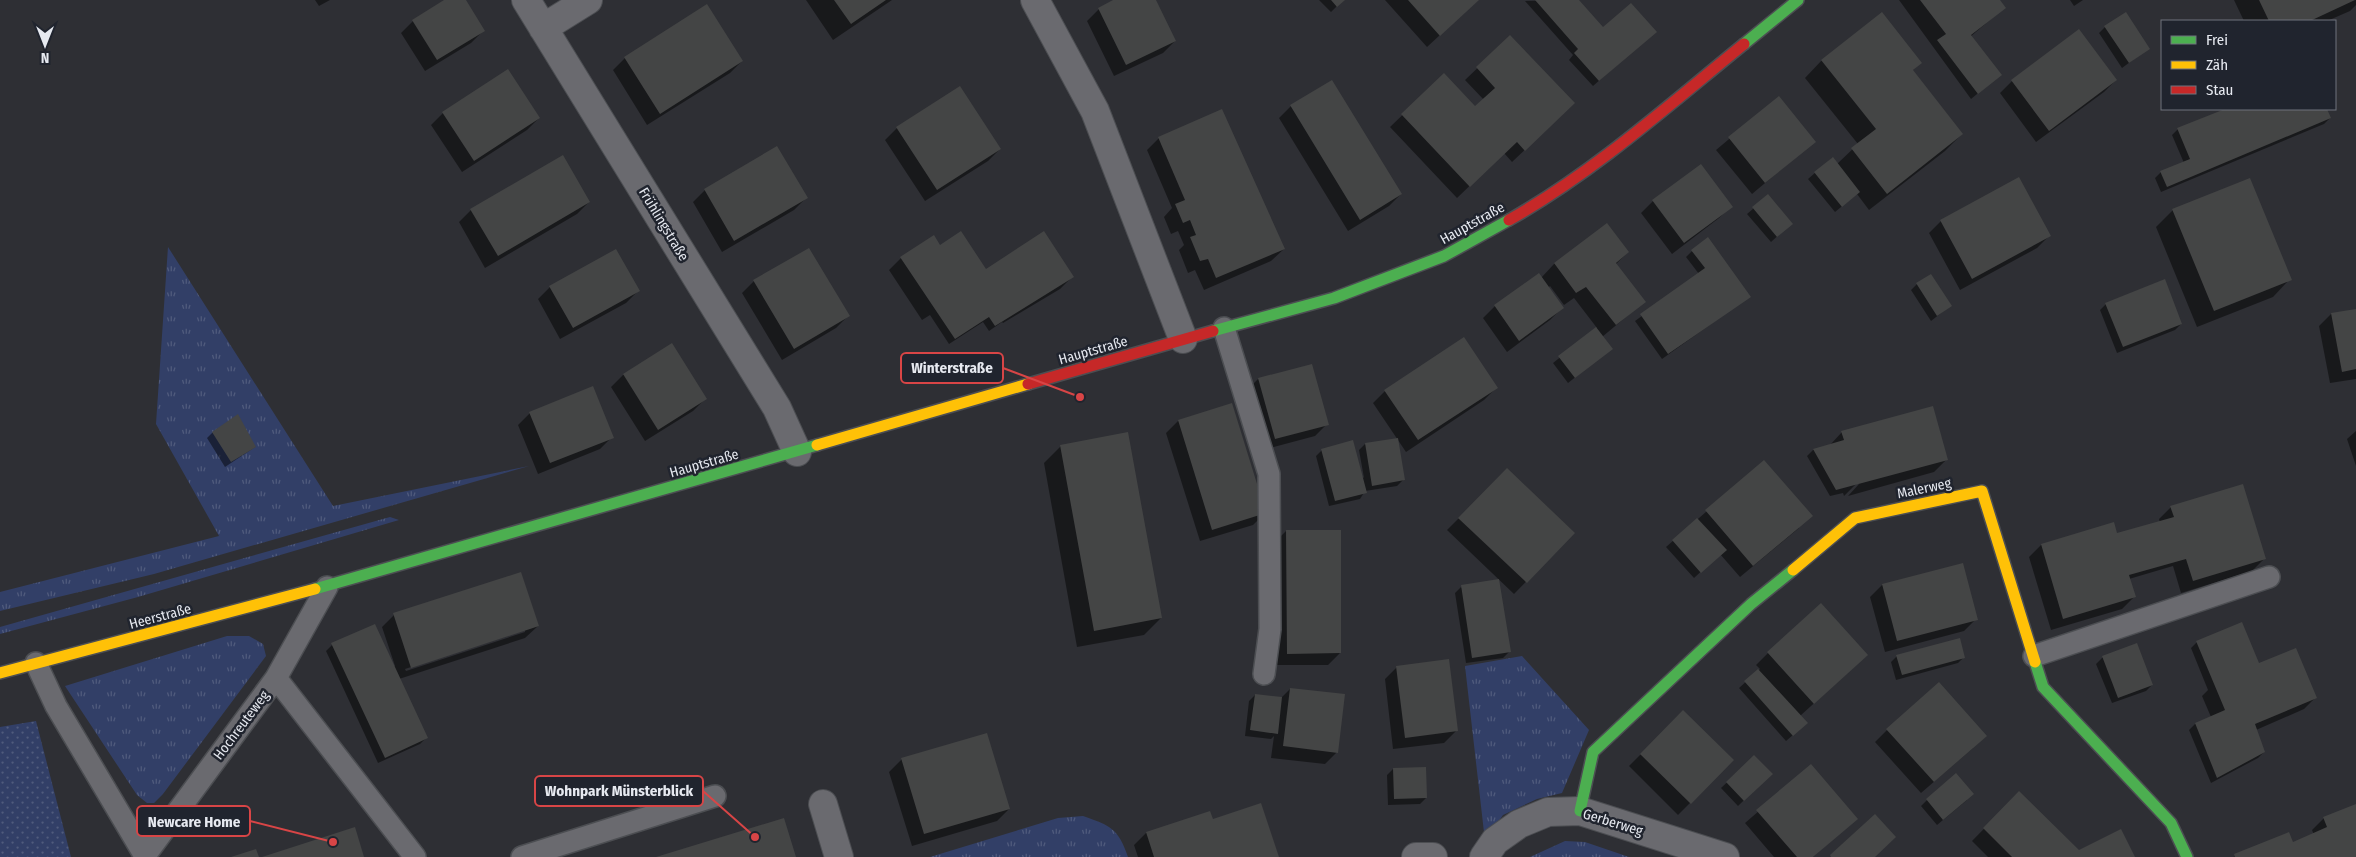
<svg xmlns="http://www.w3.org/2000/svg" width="2356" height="857" viewBox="0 0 2356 857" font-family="'Fira Sans Condensed',sans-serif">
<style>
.grass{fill:url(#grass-tufts)}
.garden{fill:url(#garden-dots)}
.shadow{fill:#0007;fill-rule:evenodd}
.building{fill:#444545}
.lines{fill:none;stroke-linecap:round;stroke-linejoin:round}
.lane-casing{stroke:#4c4e52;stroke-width:24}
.street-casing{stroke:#4c4e52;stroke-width:30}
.fast-casing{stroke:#4c4e52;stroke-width:14}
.slow-casing{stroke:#4c4e52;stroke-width:14}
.jam-casing{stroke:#4c4e52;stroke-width:14}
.lane{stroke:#6a6a6f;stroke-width:21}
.street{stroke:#6a6a6f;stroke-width:28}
.fast{stroke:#4caf50;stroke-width:11}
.slow{stroke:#ffc107;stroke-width:11}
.jam{stroke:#c62828;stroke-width:11}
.labels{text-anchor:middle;stroke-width:5;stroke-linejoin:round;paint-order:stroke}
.street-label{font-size:14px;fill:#e6e9f0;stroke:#20242e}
.leader{fill:none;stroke:#d84546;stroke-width:2}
.callout-dot{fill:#d84546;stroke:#20242e;stroke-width:2}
.callout{fill:#20242e;stroke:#d84546;stroke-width:2}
.callout-label{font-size:15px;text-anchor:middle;font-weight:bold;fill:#e6e9f0}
</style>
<defs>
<pattern id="grass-tufts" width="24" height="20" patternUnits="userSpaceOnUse" patternTransform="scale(1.25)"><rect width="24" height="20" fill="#323f67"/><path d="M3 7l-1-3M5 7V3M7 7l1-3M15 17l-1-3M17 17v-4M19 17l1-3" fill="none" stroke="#505b7d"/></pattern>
<pattern id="garden-dots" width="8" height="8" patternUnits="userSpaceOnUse" patternTransform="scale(1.25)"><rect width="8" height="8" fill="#323f67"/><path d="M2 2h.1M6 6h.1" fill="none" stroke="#505b7d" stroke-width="1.8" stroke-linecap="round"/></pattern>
</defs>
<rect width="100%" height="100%" fill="#2e2f34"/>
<path class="grass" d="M168,247L333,506L529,466L154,574L0,611V592L219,536L156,424Z
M390,517L399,520L138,597L0,634V627Z
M227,636H249L263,644L266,656L163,794L154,803H147L137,795L65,686Z
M1522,656L1589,730L1562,793L1537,799L1503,815L1485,841L1465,666Z
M1083,816C1111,826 1118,828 1128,857H930L1058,818Z
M1565,841L1585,842L1629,857H1530Z"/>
<path class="garden" d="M36,721L71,857H0V727Z"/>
<path class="shadow" d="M315,0H330L319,6Z
M447,0H464L483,31L471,43L425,71L401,33L413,21Z
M806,0H892L833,40Z
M1116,0H1155L1175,41L1163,53L1114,76L1087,21L1099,9Z
M1319,0H1343L1331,12Z
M1385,0H1478L1427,47Z
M1578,0L1603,29L1649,37L1593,86L1569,60L1573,55L1525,1Z
M1899,0H1998L2004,8L1970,37L2000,75L1971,99Z
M2070,0H2083L2074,6Z
M2234,0H2356V5L2350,11L2327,21H2244Z
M2105,27L2149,48L2122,68L2099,33Z
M1510,37L1562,115L1512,162L1504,153L1457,198L1390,127L1444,75L1475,108L1484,100L1465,80Z
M625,58L742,61L730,73L647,125L613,70Z
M1822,60L1920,63L1912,71L1962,134L1945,151L1869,210L1857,194L1835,212L1808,179L1832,158L1837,164L1858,144L1805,78Z
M2116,80L2104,92L2036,142L2000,93L2012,81Z
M1778,98L1814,142L1752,194L1716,150Z
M1291,106L1401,194L1389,206L1348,231L1279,118Z
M2228,109H2326L2330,118L2324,124L2161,192L2155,178L2161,172L2184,163L2172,135L2178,129Z
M443,113L539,118L527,130L462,172L431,125Z
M897,128L1000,149L988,161L925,201L885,140Z
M1159,138L1284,249L1271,261L1204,290L1195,270L1188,273L1179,250L1184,245L1178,231L1171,234L1164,217L1172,208L1147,150Z
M1701,166L1731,206L1719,218L1672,254L1641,213L1653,201Z
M705,190L806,198L794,210L722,252L693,202Z
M1768,196L1785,229L1771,242L1747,214Z
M589,202L577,214L485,268L459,222L471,210Z
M2173,210L2290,279L2273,297L2197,327L2156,227Z
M1941,221L2049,236L2037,248L1960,290L1929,233Z
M1607,225L1628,252L1616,264L1644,302L1602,337L1611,349L1568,383L1553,363L1597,328L1574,298L1564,305L1550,286L1548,288L1562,308L1550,320L1507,352L1483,318L1495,306L1541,278L1554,264Z
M940,246L986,270L1072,277L1060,289L1003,323L1002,322L989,331L983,322L949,344L930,315L922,320L889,270L901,258Z
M1692,251L1749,297L1662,359L1635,321L1699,274L1686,257Z
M754,281L848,316L836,328L782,360L742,293Z
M1917,284L1950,306L1931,321L1911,290Z
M550,287L638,291L626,303L560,339L538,299Z
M2106,304L2181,324L2175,330L2117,353L2100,310Z
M2356,310V379L2330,383L2319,326L2331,314Z
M671,345L705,399L693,411L645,441L611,387L623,375Z
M1258,379L1327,424L1315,436L1263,450L1246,391Z
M1496,388L1484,400L1406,452L1373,403L1385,391Z
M1231,405L1265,513L1253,525L1200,541L1166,433L1178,421Z
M530,413L612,437L600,449L538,474L518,425Z
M2356,431V466L2347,439Z
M213,432L255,447L225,467L207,438Z
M1842,432L1946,460L1934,472L1848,496L1859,484H1856L1844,496L1843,493L1830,496L1807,456L1813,450L1830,445Z
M1365,444L1403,480L1397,486L1365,491L1360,499L1329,506L1316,456L1322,450L1364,478L1359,450Z
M1061,446L1161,618L1144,635L1077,647L1044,463Z
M1764,461L1799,528L1740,577L1720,554L1694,578L1666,547Z
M1507,470L1574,533L1514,594L1447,530Z
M2171,507L2264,559L2252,571L2181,593L2173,566L2129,579L2134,597L2122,609L2051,630L2029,557L2041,545L2116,535L2160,522L2159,519Z
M1286,531L1340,653L1328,665H1275L1274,543Z
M1882,585L1976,619L1964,631L1885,652L1870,597Z
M1461,587L1509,652L1503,658L1466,663L1455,593Z
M394,615L538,626L525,638L399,679L426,738L420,744L378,763L326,651L332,645L374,625L393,667L395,666L382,627ZM525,630V632L406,671L405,669Z
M2197,642L2258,665L2316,697L2304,709L2256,730L2264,752L2258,758L2211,783L2189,730L2195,724L2211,717L2202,696L2208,690L2191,648Z
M2136,644L2152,685L2146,691L2112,703L2096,664L2102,658Z
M1768,653L1854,667L1800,716V729L1786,741L1739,688L1760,669L1756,665Z
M1897,656L1964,657L1958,663L1896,680L1891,662Z
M1397,667L1456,731L1444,743L1393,749L1385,679Z
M1290,689L1337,752L1325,764L1271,758L1274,736L1271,739L1245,736L1249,701L1255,695L1281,698Z
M1683,712L1733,760L1678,815L1629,766Z
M1887,730L1973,748L1921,793L1875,742Z
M1754,757L1771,774L1738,806L1721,788Z
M902,759L1009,809L997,821L912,846L889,772Z
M1811,766L1856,818L1813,857H1774L1745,823Z
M1393,769L1426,798L1420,804L1388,805L1387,775Z
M2019,793L2079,852L2133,857H1988L1972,841Z
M1927,800H1967L1937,825L1921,806Z
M2356,806V857H2233L2294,844L2314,835L2312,830L2324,818Z
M1212,820L1277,857H1138L1134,845L1146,833Z"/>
<path class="building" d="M444,0H466L485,31L437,60L412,20Z
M834,0H886L851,24Z
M1113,0H1156L1176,41L1126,65L1098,8Z
M1331,0H1345L1337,7Z
M1408,0H1479L1440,36Z
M1535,0H1579L1603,27L1631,3L1657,32L1599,81L1574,53L1578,49Z
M1920,0H2000L2006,8L1971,35L2002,75L1978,94L1937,40L1946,34Z
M2259,0H2355L2310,21H2269Z
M707,4L743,61L660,114L624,57Z
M1882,12L1922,63L1913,70L1963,134L1887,194L1851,148L1876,129L1821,60Z
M2126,12L2150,49L2129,63L2104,26Z
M2079,29L2117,80L2049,131L2011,80Z
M1510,35L1575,103L1525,151L1517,142L1470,187L1401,114L1444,73L1475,106L1495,88L1476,67Z
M508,69L540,118L474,161L442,112Z
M1332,80L1402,194L1360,220L1290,105Z
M960,86L1001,149L937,190L896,127Z
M1779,96L1816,142L1765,183L1728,137Z
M1222,109L1285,249L1216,278L1208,259L1200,261L1190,237L1196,235L1190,220L1183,223L1175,204L1185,200L1158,137Z
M2225,109H2327L2331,118L2167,187L2160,171L2190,159L2177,128Z
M777,146L808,198L734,241L704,189Z
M563,155L590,202L498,256L470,209Z
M1833,157L1860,192L1842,207L1814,172Z
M1701,164L1733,207L1684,243L1652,200Z
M2019,177L2051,236L1972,279L1940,220Z
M2250,178L2292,280L2214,311L2172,209Z
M1768,194L1793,224L1777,237L1752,207Z
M1607,223L1629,252L1616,263L1646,302L1616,325L1586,287L1576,293L1554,263Z
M961,231L986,269L1044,231L1074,277L995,326L989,317L955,339L900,257L934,235L940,245Z
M1708,237L1751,297L1668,354L1640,314L1705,268L1691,250Z
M809,248L850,316L794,349L753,280Z
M616,249L640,291L573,328L549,286Z
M1539,273L1564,308L1519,341L1494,305Z
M1931,274L1952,306L1937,316L1916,283Z
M2165,279L2182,324L2123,347L2105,303Z
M2356,309V369L2342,372L2331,313Z
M1596,327L1613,349L1575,378L1558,356Z
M1464,337L1498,388L1418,440L1384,390Z
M672,343L707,399L658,430L623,374Z
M1312,364L1329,425L1275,439L1258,378Z
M593,386L614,438L550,463L529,412Z
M1232,403L1266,513L1212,530L1178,420Z
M1933,406L1948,460L1836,490L1813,449L1844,440L1841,431Z
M238,414L256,447L231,462L212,432Z
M1128,432L1162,618L1094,631L1060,445Z
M1398,438L1405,480L1372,486L1365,443Z
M1353,440L1367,493L1335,501L1321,449Z
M1764,460L1813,516L1753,566L1705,510Z
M1507,468L1575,533L1527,583L1458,518Z
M2243,484L2266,559L2193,581L2186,559L2129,575L2136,597L2063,619L2041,544L2114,522L2117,533L2174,517L2170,506Z
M1697,518L1727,550L1701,573L1672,540Z
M1286,530H1341V653L1287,654Z
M1963,563L1978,620L1897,641L1882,584Z
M521,572L539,626L411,668L393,613Z
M1499,579L1511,652L1472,658L1461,585Z
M1821,603L1868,655L1814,704L1767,652Z
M2242,622L2259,663L2296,648L2317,698L2255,724L2265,752L2217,778L2195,723L2225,710L2196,641Z
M375,624L428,738L385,758L331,643Z
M1960,638L1965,658L1902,675L1896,655Z
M2137,643L2153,685L2118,698L2102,656Z
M1449,659L1458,731L1405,738L1396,666Z
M1758,669L1808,723L1793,736L1744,681Z
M1939,682L1987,736L1934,782L1886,729Z
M1290,688L1345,694L1338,753L1283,746Z
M1255,694L1282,697L1278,734L1250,730Z
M1683,710L1734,760L1691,804L1640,754Z
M987,733L1010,809L924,834L901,758Z
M1754,755L1773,774L1744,801L1726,782Z
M1811,764L1858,819L1813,857H1797L1756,810Z
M1426,767L1427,798L1394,799L1393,768Z
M1956,773L1974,794L1943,820L1926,799Z
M2019,791L2079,850L2121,829L2135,857H2012L1983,828Z
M1261,803L1279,857H1154L1146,832L1210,811L1213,819Z
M2356,804V857H2235L2234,854L2289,832L2293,842L2327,827L2323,817Z
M1875,814L1896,837L1875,857H1831L1830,855Z
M784,818L796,857H656Z
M355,827L364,857H262Z
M256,849L259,857H231Z"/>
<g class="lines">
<defs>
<path id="lane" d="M1224,328L1269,474L1270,629L1264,674
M2034,656L2269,577
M36,663L56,706L145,856
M276,678L415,857
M144,857L276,678L327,587
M522,857L715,796"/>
<path id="street" d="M526,0L777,408L797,452
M1035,0L1095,111L1183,339
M543,28L588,0
M823,804L839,857
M1416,857H1433
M1484,857L1495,841L1519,824L1548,812L1580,811L1725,857"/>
<path id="fast" d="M1744,44L1798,0
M1213,331L1334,298L1444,256L1509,220
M315,589L817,445
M2035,662L2043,687L2171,823L2187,857
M1580,811L1593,752L1751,604L1793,570"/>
<path id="slow" d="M817,445L1028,384
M1793,570L1855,518L1982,491L2035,662
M0,673L315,589"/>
<path id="jam" d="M1509,220C1594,172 1669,105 1744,44
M1028,384L1213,331"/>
</defs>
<use href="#lane" class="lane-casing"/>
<use href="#street" class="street-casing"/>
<use href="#fast" class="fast-casing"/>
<use href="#slow" class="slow-casing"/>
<use href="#jam" class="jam-casing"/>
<use href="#lane" class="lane"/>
<use href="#street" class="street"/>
<use href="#fast" class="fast"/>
<use href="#slow" class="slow"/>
<use href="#jam" class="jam"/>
</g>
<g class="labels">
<g class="street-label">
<text transform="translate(1472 223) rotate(-29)" y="5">Hauptstraße</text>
<text transform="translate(664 224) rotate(59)" y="5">Frühlingstraße</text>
<text transform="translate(1093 350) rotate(-16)" y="5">Hauptstraße</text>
<text transform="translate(704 463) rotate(-16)" y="5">Hauptstraße</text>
<text transform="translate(1924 488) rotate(-12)" y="5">Malerweg</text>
<text transform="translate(160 616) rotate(-15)" y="5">Heerstraße</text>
<text transform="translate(241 725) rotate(-53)" y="5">Hochreuteweg</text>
<text transform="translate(1613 822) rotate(17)" y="5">Gerberweg</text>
</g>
</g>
<path class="leader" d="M1080 397L1003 368M755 837L703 791M333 842L250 821"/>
<g class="callout-dot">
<circle cx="1080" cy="397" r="5"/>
<circle cx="755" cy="837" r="5"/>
<circle cx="333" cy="842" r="5"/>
</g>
<g class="callout">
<rect x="901" y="353" width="102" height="30" rx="5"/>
<rect x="535" y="776" width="168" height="30" rx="5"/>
<rect x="137" y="806" width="113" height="30" rx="5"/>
</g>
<g class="callout-label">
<text x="952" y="373">Winterstraße</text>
<text x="619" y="796">Wohnpark Münsterblick</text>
<text x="194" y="827">Newcare Home</text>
</g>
<rect x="2161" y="20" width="175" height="90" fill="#20242e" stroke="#6f737c"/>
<rect x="2171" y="36" width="25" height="8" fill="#4caf50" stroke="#6f737c"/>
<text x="2206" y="45" font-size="15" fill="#e6e9f0">Frei</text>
<rect x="2171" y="61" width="25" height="8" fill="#ffc107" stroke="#6f737c"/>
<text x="2206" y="70" font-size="15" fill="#e6e9f0">Zäh</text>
<rect x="2171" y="86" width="25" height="8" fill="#c62828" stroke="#6f737c"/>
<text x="2206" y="95" font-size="15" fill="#e6e9f0">Stau</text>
<g transform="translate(45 45) rotate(180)" stroke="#20242e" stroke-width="4" paint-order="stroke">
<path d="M0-4L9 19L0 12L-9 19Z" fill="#e6e9f0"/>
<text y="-8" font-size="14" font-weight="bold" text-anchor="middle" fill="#e6e9f0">N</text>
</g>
</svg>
